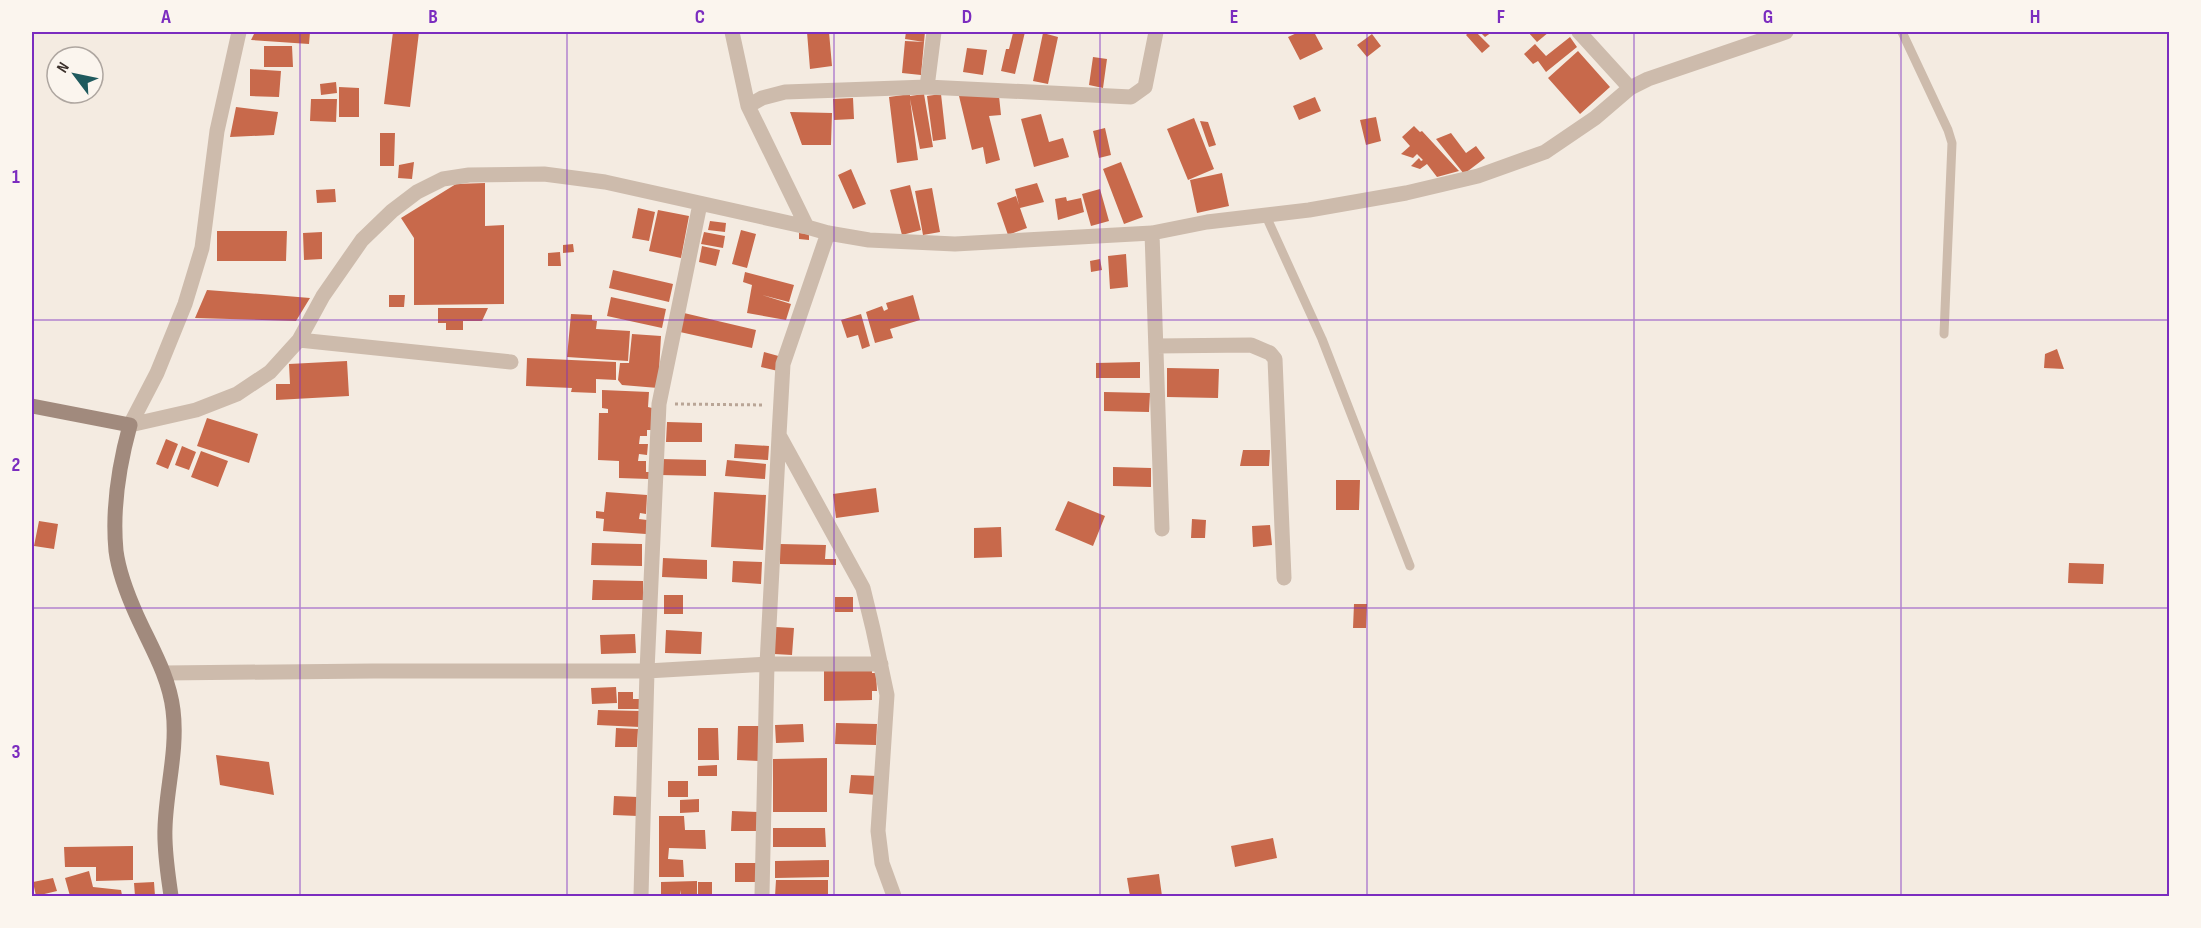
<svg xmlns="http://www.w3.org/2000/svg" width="2201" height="928" viewBox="0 0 2201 928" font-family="'Sofia Sans Condensed',sans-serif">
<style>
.building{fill:#c8694b}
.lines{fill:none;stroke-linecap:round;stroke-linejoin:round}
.path{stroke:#b9a596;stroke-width:3;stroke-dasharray:3 3;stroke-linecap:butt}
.lane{stroke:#cdbbac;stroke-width:9}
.street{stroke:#cdbbac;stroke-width:15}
.secondary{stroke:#a18a7d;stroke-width:15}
.grid{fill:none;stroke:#7b2cbf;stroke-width:1.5;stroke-opacity:0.55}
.neatline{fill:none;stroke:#7b2cbf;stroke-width:2}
.grid-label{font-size:20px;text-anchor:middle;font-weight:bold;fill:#7b2cbf}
</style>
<rect width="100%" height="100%" fill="#f4ebe1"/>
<path class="building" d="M255,32H310L309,44L251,40Z
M393,32H419L410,107L384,104Z
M807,32H829L832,66L810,69Z
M906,32H925L924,42L905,39Z
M1025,32L1015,74L1001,71L1006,49H1009L1013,33Z
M1299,32H1314L1323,49L1300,60L1288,37Z
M1469,32H1476L1490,46L1482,53L1466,35Z
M1480,32H1492L1485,37Z
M1528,32H1549L1537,42Z
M1043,33L1058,37L1048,84L1033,81Z
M1372,34L1381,46L1367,57L1357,45Z
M1570,37L1577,47L1546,72L1538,61L1533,64L1524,54L1535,44L1546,56Z
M905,41L924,42L921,75L902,73Z
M264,46H292L293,67H264Z
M967,48L987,50L983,75L963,72Z
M1578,51L1610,87L1580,114L1548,78Z
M1093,57L1107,59L1103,88L1089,85Z
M250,69L281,71L279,97L250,96Z
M336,82L337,93L321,95L320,84Z
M339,87L359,88V117H339Z
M910,94V96L924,94L933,147L920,149L910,99L918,160L897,163L889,97Z
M941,94L946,139L933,141L927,96Z
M959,96H999L1001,115L989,116L1000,160L986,164L983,147L972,150Z
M1315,97L1321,111L1299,120L1293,106Z
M853,98L854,119L834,120L833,99Z
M311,99H337L336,122L310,121Z
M236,107L278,112L274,135L230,137Z
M790,112L832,113L831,145H802Z
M1041,114L1049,142L1063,138L1069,157L1034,167L1021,119Z
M1376,117L1381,141L1366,145L1360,120Z
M1194,118L1214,169L1188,180L1167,129Z
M1200,121L1208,122L1216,145L1209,147Z
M1414,126L1420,132L1422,131L1459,171L1437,177L1427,164L1420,169L1411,166L1419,158L1421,161L1423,160L1417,154L1413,158L1401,154L1410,146L1402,137Z
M1105,128L1111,155L1099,158L1093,131Z
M380,133H395L394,166H380Z
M1451,133L1466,153L1476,146L1485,158L1464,174L1436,139Z
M414,162L412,179L398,178L399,165Z
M1121,162L1143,217L1124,224L1103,169Z
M851,169L866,204L853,209L838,175Z
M1222,173L1229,206L1197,213L1190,180Z
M485,183V226L504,225V304L414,305V238L401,218L456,184Z
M1037,183L1044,202L1020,208L1027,228L1008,235L997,203L1016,196L1019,205L1015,189Z
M910,185L921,230L902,235L890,190Z
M932,188L940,232L923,235L915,191Z
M335,189L336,202L317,203L316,190Z
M1100,189L1109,221L1091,226L1082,194Z
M1066,197L1067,201L1081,198L1084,212L1058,220L1055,199Z
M638,208L655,212L649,241L632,238Z
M658,210L689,216L681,258L649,251Z
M710,221L726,223L725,232L708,230Z
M741,230L756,234L747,268L732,264Z
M217,231H287L286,261H217Z
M322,232V259L304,260L303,233Z
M704,232L725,236L723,248L701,244Z
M799,233L809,234V240L799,239Z
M573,244L574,252L563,253V245Z
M702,246L720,250L716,266L699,262Z
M560,252L561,266H548V253Z
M1126,254L1128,287L1110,289L1108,256Z
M1100,259L1102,270L1091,272L1090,261Z
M613,270L673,284L669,302L609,288Z
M745,272L794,285L789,302L762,295L791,304L786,320L747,313L752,285L743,282Z
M207,290L274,295L310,298L296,321L195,318Z
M389,295H405L404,307H389Z
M913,295L920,320L890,329L893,338L875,343L866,312L882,306L884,311L888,309L886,303Z
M611,297L666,309L662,328L607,316Z
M438,308H488L482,321H463V330H446V323H438Z
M684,313L756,330L752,348L680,332Z
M571,314L592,315V320L597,321L596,329L630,331L628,361L567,357Z
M861,314L870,346L862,349L858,335L847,338L841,320Z
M632,334L661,336L658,388L622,385L618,380L620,363H629Z
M2057,349L2064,369L2044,368L2045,354Z
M764,352L782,357L778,371L761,367Z
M527,358L616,362V380L596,379V393L571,392L572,388L526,386Z
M347,361L349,396L276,400V384H290L289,364Z
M1140,362V378H1096V363Z
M1167,368L1219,369L1218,398L1167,397Z
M602,390L649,392L648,407L652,408L651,430H647V436H640L639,444H648L647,455L639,454L638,461H646V472H650L649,479L619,478V461L598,460L599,413H608V409L602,408Z
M1104,392L1150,393L1149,412L1104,411Z
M207,418L258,434L249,463L197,446Z
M667,422L702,423V442H666Z
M166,439L178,444L168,469L156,464Z
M735,444L769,446L768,460L734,458Z
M182,446L196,452L189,470L175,465Z
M1243,450H1270L1269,466H1240Z
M201,451L228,461L218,487L191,477Z
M660,459L706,460V476L660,475Z
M727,460L766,464L765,479L725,476Z
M1113,467L1151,468V487L1113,486Z
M1336,480H1360L1359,510H1336Z
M876,488L879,512L836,518L833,494Z
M606,492L647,495L646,514L640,513L639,519L647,520L646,534L603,531L604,519L596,518V511L604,512Z
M714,492L766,495L763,550L711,547Z
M1068,501L1105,516L1093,546L1055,530Z
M1192,519L1206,520L1205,538H1191Z
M39,521L58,524L54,549L34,546Z
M1270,525L1272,545L1253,547L1252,526Z
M1001,527L1002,557L974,558V528Z
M592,543L642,544V566L591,565Z
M780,544L826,545L825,559H836V565L780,564Z
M663,558L707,560V579L662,577Z
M733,561L762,562L761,584L732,582Z
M2069,563L2104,564L2103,584L2068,583Z
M593,580L643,581V600H592Z
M664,595H683V614H664Z
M835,597H853V612H835Z
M1354,604H1367L1366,628H1353Z
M776,627L794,628L792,655L774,654Z
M666,630L702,632L701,654L665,653Z
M635,634L636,653L601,654L600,635Z
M872,668V673H876L877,691H872V700L824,701V669Z
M616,687L617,703L592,704L591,688Z
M618,692H633V699H641L640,709H618Z
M598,710L640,711V727L597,725Z
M836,723L877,724L876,745L835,744Z
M803,724L804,742L776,743L775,725Z
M738,726H759V761L737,760Z
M616,728L638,729L637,747H615Z
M698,728H718L719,760H698Z
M216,755L269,762L274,795L220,785Z
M827,758V812H773V759Z
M717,765V776H698V766Z
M851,775L878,776L877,795L849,793Z
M668,781H688V797H668Z
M614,796L638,797V816L613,815Z
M699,799V812L680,813V800Z
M732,811L758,812V831H731Z
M659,816H684L685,830H705L706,849L669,848L668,859L683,860L684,877H659Z
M773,828H825L826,847H773Z
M1273,838L1277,858L1235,867L1231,846Z
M133,846V880L96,881V867H65L64,847Z
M829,860V877L775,878V861Z
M735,863H761L760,882H735Z
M89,871L93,887L121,890L122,895L116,896H70L65,878Z
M1159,874L1162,896H1130L1127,878Z
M53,878L57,891L36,896L33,882Z
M776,880H828V896H775Z
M697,881V896H681L680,890V896H661V882Z
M154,882L155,896H135L134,883Z
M698,882H712V896H698Z"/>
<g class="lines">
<path class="path" d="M675,404L765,405"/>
<path class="lane" d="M1902,32L1948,130L1952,143L1944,334
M1265,214L1322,339L1410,566"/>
<path class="street" d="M732,32L748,106L807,227
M1579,32L1630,88
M927,87L934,32
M748,106L762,98L785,92L927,87L1131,97L1145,87L1156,32
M828,233L783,364L779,435L863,588L873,629L887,695L878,831L882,863L894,896
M1152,233L1162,529
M299,340L511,362
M1156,346L1251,345L1270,353L1275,359L1284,578
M130,425L196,410L237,394L270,372L299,340L323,296L362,240L392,211L417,192L443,179L469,175L544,174L605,182L807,227L828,233L869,240L955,244L1152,233L1207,222L1309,210L1406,193L1478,176L1545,152L1595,118L1630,88L1648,79L1786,32
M130,425L157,373L185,304L202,248L217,131L239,32
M164,673L373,671H647L767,664H881
M762,895L767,664L779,436
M641,896L647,671L659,404L700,204"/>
<path class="secondary" d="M32,406L130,425C119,465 112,509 116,551C119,574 128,596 137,616C151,647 169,676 173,710C178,750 166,789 165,828C164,851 168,874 171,896"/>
</g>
<path class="grid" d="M300,32V896M567,32V896M834,32V896M1100,32V896M1367,32V896M1634,32V896M1901,32V896M32,320H2170M32,608H2170"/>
<rect width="2201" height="928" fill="none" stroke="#fbf5ee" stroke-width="66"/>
<g transform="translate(75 75) rotate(302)"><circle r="28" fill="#fbf5ee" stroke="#aea6a0" stroke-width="1.5"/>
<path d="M0-4.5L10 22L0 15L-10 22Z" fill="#1f5a5e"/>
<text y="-9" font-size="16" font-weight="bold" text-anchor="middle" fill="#3b302b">N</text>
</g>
<rect x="33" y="33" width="2135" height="862" class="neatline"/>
<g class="grid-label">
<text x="166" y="23">A</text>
<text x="433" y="23">B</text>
<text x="700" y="23">C</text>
<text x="967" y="23">D</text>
<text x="1234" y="23">E</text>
<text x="1501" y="23">F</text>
<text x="1768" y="23">G</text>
<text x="2035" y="23">H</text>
<text x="16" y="183">1</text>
<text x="16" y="471">2</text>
<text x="16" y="758">3</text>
</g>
</svg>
